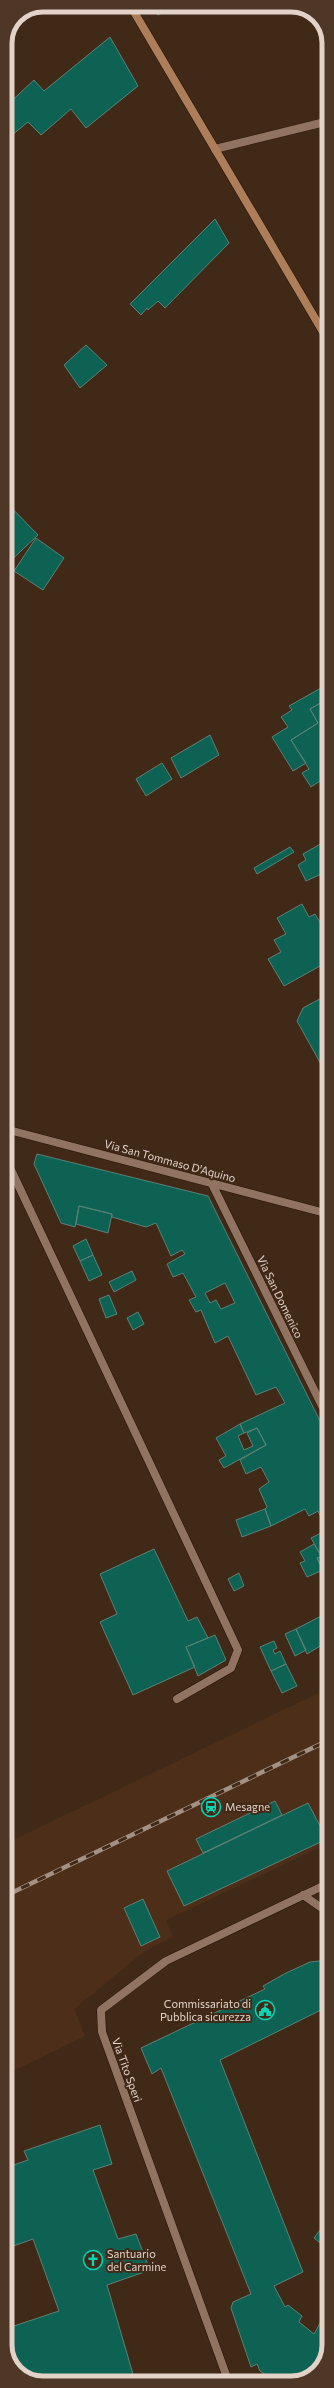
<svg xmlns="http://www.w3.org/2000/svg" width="334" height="2388" viewBox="0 0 334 2388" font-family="Commissioner,sans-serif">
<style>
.built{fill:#4d2f19}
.building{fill:#0d6253;stroke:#5b8177;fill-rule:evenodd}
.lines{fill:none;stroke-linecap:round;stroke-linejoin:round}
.service-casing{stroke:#271102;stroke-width:9}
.minor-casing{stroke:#271102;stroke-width:9}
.secondary-casing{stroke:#271102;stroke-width:9}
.service{stroke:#907461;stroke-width:8}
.minor{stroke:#907461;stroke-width:8}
.secondary{stroke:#ae7d5a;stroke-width:8}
.rail-casing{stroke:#a49185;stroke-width:4.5}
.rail{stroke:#412918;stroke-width:3;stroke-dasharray:9;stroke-linecap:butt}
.labels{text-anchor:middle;stroke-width:4;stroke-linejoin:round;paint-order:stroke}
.street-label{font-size:11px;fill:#e2d2c8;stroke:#412918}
.poi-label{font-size:11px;fill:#e2d2c8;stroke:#412918;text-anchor:start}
.rim{fill:none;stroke:#e2d2c8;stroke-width:5}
</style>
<rect width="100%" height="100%" fill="#412918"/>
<path class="built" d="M329,1688V1843L166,1920L173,1937L146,1950L74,2009L85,2036L5,2075V1844Z"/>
<path class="building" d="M152,5H178L158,15Z
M317,16H318L327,35L321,37Z
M110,37L138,86L86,128L71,109L41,135L28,122L12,135L5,127V107L34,80L44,91Z
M215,219L229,243L165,308L158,301L148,310L147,308L141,315L130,304Z
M86,345L107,365L80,388L64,365Z
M5,501L38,535L5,566Z
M36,538L64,558L43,590L14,571Z
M321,688L328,699L310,709L318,723L291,740L306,763L293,771L272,737L288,727L281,717L292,710L289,706Z
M329,698V775L311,787L302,773L309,769L291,740L318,723L310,709Z
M210,735L219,755L181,778L171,758Z
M162,763L172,779L146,796L136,779Z
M329,839V873L328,871L306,881L298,865L306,860L303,854Z
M290,847L294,852L257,874L254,868Z
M302,904L309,917L315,914L324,929L329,926V961L284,986L268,959L281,952L274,940L286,934L277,918Z
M329,994V1073L327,1075L297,1021L303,1008Z
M37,1154L208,1196L329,1439V1576L326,1577L317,1558L322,1557L311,1538L327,1530L318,1511L309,1516L305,1509L271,1526L265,1509L267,1507L259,1489L269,1482L261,1467L246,1474L240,1460L266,1445L257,1428L244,1433L240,1424L285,1403L276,1387L256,1395L228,1336L215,1343L201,1310L196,1312L189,1300L196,1297L183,1273L173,1277L167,1264L185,1254L182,1250L171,1256L156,1223L146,1227L112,1217V1214L79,1206L75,1227L61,1223L34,1164ZM225,1283L235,1303L221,1309L216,1300L210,1303L205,1293Z
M79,1206L112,1214L108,1233L76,1224Z
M86,1239L93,1255L80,1261L73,1246Z
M93,1255L102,1275L89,1281L80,1261Z
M132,1271L136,1280L114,1292L109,1282Z
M109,1295L117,1314L106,1318L99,1299Z
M138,1312L144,1324L133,1330L127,1318Z
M240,1424L244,1433L238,1436L244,1450L253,1446L247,1433L257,1428L266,1445L224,1468L219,1460L226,1456L216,1438Z
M265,1509L271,1526L242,1537L236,1520Z
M314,1544L322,1557L317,1558L323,1570L307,1577L300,1563L305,1561L300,1552Z
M154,1549L188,1621L197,1617L208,1638L186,1647L195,1667L133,1695L100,1622L117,1614L100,1574Z
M239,1573L244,1586L234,1591L228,1579Z
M329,1612V1661L322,1645L307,1654L296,1629Z
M296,1629L306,1650L295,1656L285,1634Z
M215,1635L226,1660L198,1676L186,1647Z
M274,1641L277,1648L273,1650L275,1654L280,1651L286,1664L271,1671L260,1647Z
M286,1664L297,1686L282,1693L271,1671Z
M275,1801L282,1815L203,1853L196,1839Z
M308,1803L327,1839L184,1906L167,1871Z
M143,1899L160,1937L141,1946L124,1908Z
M319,1961L329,1962V2013L323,2009L220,2060L303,2272L274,2286L285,2307L288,2305L302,2316L299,2322L314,2334L329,2307V2345L319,2370L296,2383H279L260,2371L257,2364L251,2367L231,2308L233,2302L251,2294L161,2068L152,2074L141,2048L265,1989L263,1986L286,1973L310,1962Z
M100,2125L112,2164L93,2170L118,2239L136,2234L150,2270L107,2285L135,2381L130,2383H38L16,2372L5,2350V2329L59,2311L33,2239L5,2249V2168L28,2160L24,2151Z
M329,2218V2250L314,2238Z
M329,2269V2283L323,2279Z"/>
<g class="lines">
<defs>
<path id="service" d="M5,1157L238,1650L231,1668L177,1699"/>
<path id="minor" d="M215,149L329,121
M5,1129L329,1214
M212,1184L329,1420
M303,1895L329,1913
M229,2383L102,2032L101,2010L166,1961L329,1883"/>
<path id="secondary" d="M130,5L329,342"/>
</defs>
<use href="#service" class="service-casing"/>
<use href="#minor" class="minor-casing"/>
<use href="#secondary" class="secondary-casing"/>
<use href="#service" class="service"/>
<use href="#minor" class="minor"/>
<use href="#secondary" class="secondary"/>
<defs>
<path id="rail" d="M5,1896L329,1740"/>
</defs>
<use href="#rail" class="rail-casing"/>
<use href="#rail" class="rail"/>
</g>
<defs>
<symbol id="station-ring" viewBox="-11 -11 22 22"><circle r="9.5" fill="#412918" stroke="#06d5b6" stroke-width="1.5"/><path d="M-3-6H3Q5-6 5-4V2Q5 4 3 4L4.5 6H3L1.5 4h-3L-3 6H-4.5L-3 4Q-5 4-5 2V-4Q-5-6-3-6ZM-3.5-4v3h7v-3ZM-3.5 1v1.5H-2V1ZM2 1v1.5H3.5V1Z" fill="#06d5b6"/></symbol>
<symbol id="civic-ring" viewBox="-11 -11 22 22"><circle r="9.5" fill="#412918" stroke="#06d5b6" stroke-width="1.5"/><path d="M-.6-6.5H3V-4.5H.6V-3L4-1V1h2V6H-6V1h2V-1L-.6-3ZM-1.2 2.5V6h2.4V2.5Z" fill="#06d5b6"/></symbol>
<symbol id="church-ring" viewBox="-11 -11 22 22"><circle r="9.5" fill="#412918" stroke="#06d5b6" stroke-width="1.5"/><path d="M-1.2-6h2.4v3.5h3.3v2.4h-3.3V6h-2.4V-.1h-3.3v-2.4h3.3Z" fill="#06d5b6"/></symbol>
</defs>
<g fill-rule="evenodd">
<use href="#station-ring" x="200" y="1796" width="22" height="22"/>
<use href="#civic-ring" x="254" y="1999" width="22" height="22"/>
<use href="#church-ring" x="82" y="2249" width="22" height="22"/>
</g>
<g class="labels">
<g class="street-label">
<text transform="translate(170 1161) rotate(15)" y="4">Via San Tommaso D'Aquino</text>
<text transform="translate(280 1297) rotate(64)" y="4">Via San Domenico</text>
<text transform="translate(127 2070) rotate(70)" y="4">Via Tito Speri</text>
</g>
<g class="poi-label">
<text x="225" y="1811">Mesagne</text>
<text x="251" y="2008" text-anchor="end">Commissariato di<tspan x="251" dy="13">Pubblica sicurezza</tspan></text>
<text x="107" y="2258">Santuario<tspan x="107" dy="13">del Carmine</tspan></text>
</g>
</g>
<path d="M0 0H334V2388H0ZM43 12H291A31 31 0 0 1 322 43V2345A31 31 0 0 1 291 2376H43A31 31 0 0 1 12 2345V43A31 31 0 0 1 43 12Z" fill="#4e3726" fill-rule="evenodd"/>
<path class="rim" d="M43 12H291A31 31 0 0 1 322 43V2345A31 31 0 0 1 291 2376H43A31 31 0 0 1 12 2345V43A31 31 0 0 1 43 12Z"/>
</svg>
